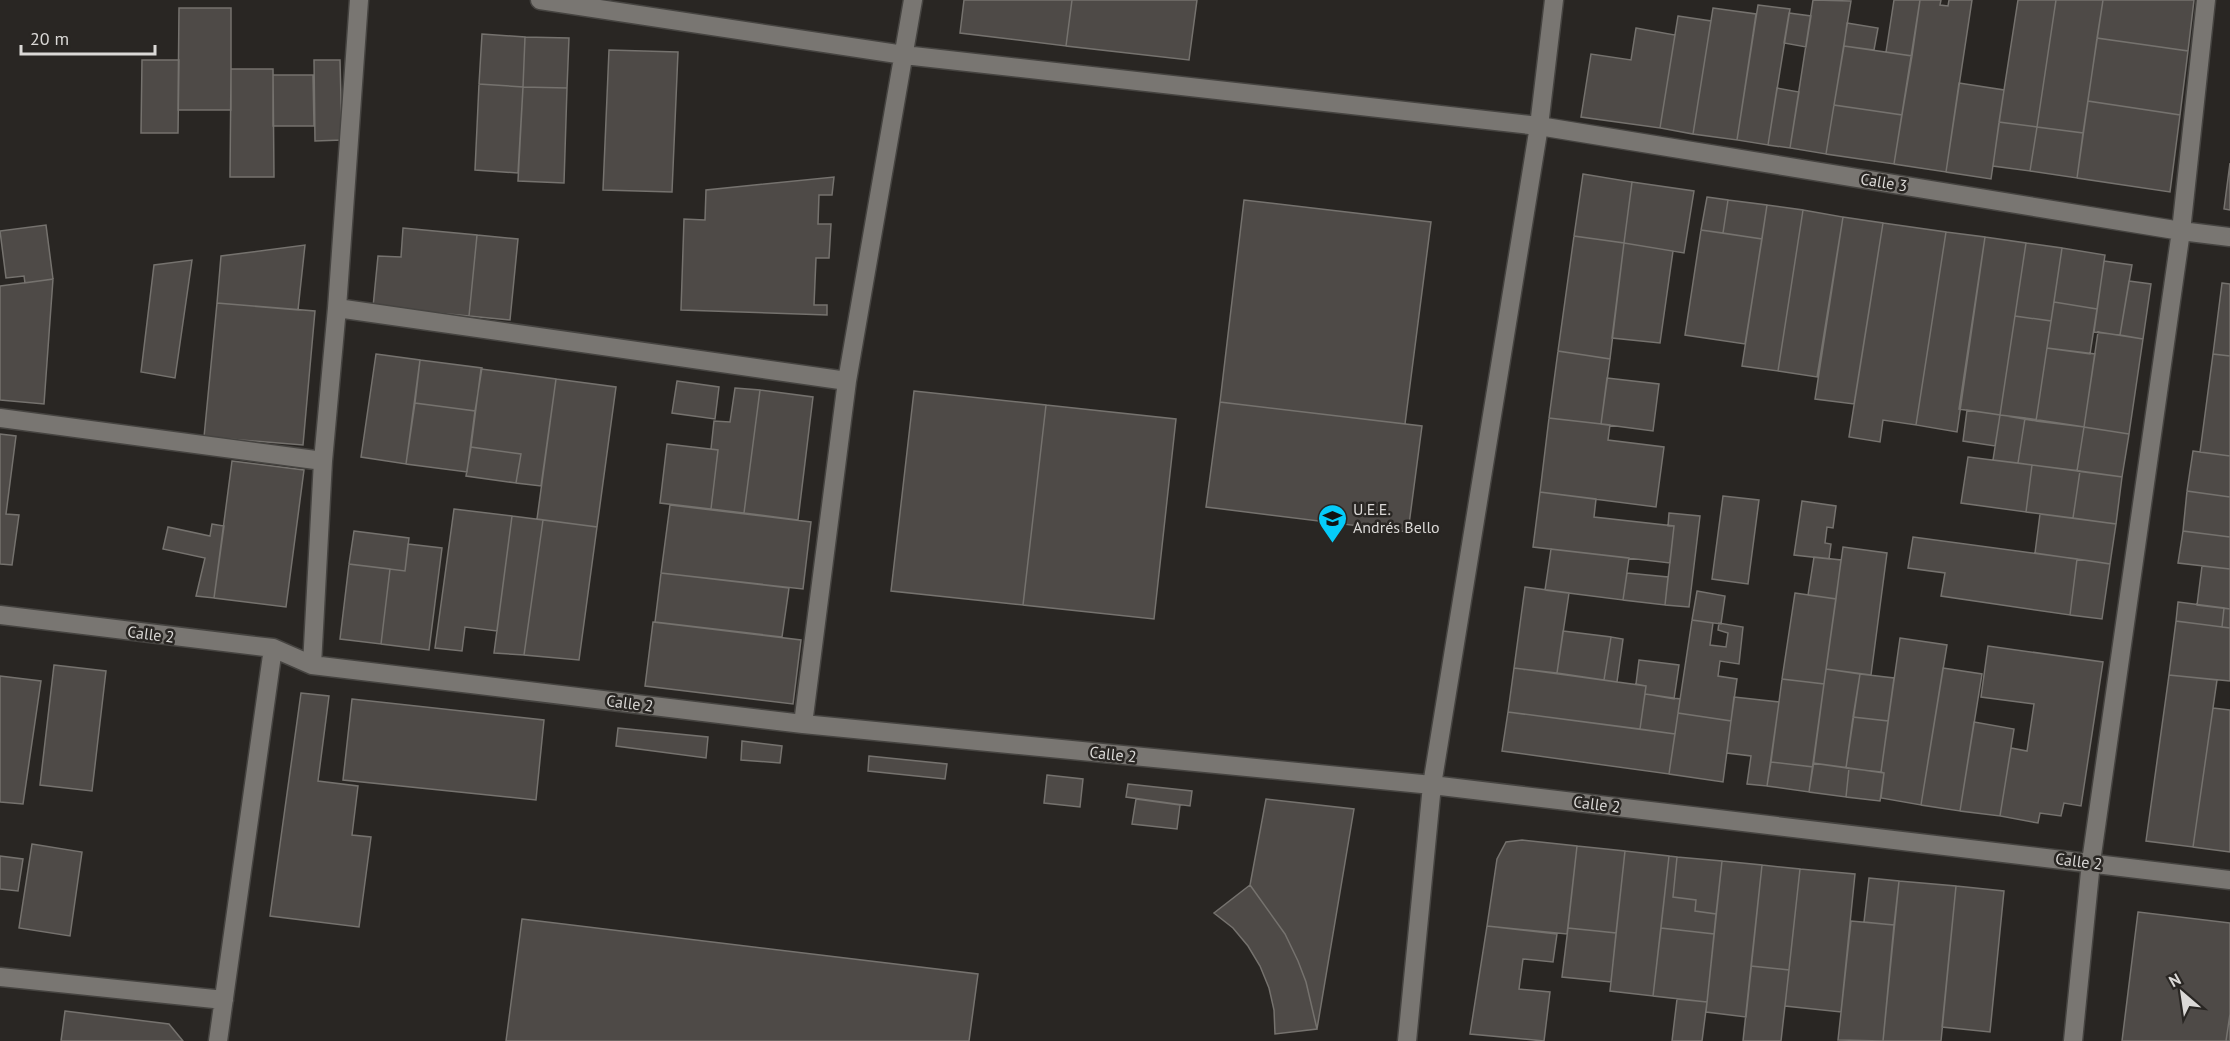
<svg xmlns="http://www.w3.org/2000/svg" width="2230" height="1041" viewBox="0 0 2230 1041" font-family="'PT Sans',sans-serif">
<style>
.building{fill:#4e4a47;stroke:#75726e;stroke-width:1.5}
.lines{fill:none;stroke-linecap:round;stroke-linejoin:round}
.street-casing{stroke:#464441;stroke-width:21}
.street{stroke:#797672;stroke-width:18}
.labels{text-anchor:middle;stroke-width:5;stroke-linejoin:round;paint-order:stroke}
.street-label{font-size:16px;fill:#dbd9d7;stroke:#292623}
.poi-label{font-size:16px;fill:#dbd9d7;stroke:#292623;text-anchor:start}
</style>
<rect width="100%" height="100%" fill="#292623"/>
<path class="building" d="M964,0H1072L1066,46L960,33Z
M1072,0H1197L1189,60L1066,46Z
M1813,0L1851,1L1826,154L1790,148Z
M1894,0H1920L1912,56L1886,52Z
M1920,0H1941L1940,5L1948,6L1949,0H1972L1946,172L1894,164Z
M2018,0H2056L2037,127L1999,122Z
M2056,0H2103L2083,133L2037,127Z
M2103,0H2194L2188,51L2097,38Z
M1758,5L1790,9L1768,145L1737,140Z
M179,8H231V110H178Z
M1713,8L1756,14L1737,140L1693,134Z
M1789,13L1811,16L1806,47L1784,43Z
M1678,16L1711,21L1693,134L1660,128Z
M1847,23L1878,28L1874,50L1844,46Z
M1636,28L1675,35L1660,128L1581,117L1591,54L1631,60Z
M482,34L525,37L523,87L479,84Z
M525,37L569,38L567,88L523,87Z
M2097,38L2188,51L2180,115L2088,101Z
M1844,46L1912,56L1902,115L1834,105Z
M609,50L678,52L672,192L603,190Z
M142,60H179L178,133H141Z
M314,60H340L342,140L315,141Z
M231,69H273L274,177H230Z
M273,75H313L314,126H273Z
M1959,83L2004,90L1991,179L1946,172Z
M479,84L523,87L518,173L475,170Z
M523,87L567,88L564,183L518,181Z
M1777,88L1799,92L1790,148L1768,145Z
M2088,101L2180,115L2170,192L2077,178Z
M1834,105L1902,115L1894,164L1826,154Z
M1999,122L2037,127L2030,171L1993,166Z
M2037,127L2083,133L2077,178L2030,171Z
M2230,163V210L2224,209Z
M1583,174L1632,182L1624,243L1574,236Z
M834,177L832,195H819L818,224H831L829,258H816L814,305H827V315L681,310L684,219L705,220L706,190Z
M1632,182L1694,191L1684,253L1624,243Z
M1707,197L1728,200L1723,233L1701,230Z
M1244,200L1431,222L1405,424L1220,402Z
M1728,200L1767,205L1762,239L1723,233Z
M1767,205L1803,210L1778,371L1742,366Z
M1803,210L1843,217L1817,377L1778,371Z
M1843,217L1883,223L1854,404L1815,399Z
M1883,223L1946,232L1916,425L1883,420L1880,442L1849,437Z
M46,225L53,279L25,283L24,276L6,278L0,231Z
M403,228L477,235L469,316L373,307L378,256L401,257Z
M1701,230L1762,239L1745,344L1685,335Z
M1946,232L1985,237L1957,432L1916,425Z
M477,235L518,239L510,320L469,316Z
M1574,236L1624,243L1610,359L1558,351Z
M1985,237L2026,243L2000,415L1959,409Z
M1624,243L1673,251L1660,343L1612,338Z
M2026,243L2062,248L2051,321L2015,316Z
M305,245L298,310L217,303L221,256Z
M2062,248L2105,255L2097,309L2054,302Z
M192,260L175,378L141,372L154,265Z
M2104,261L2132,265L2120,335L2094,332Z
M53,279L44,404L0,400V286Z
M2129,281L2151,284L2143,339L2120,335Z
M2222,283L2230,284V356L2213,354Z
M2054,302L2097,309L2090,354L2047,348Z
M217,303L315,311L303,445L204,437Z
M2015,316L2051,321L2036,421L2000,415Z
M2098,332L2143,339L2129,434L2084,427Z
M2047,348L2095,354L2084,427L2036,421Z
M1558,351L1610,359L1601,424L1549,418Z
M376,354L420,360L406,464L361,457Z
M2213,354L2230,356V456L2200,452Z
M420,360L482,368L475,411L415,403Z
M481,369L556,379L541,486L516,483L521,454L471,447Z
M1607,378L1659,384L1653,431L1601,424Z
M556,379L616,387L597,527L537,519Z
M677,381L719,387L715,419L672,413Z
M735,388L760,390L744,513L711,509L718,450L711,449L714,421L730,422Z
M760,390L813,397L798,520L744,513Z
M914,391L1046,405L1023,605L891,591Z
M1220,402L1422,426L1408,532L1206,507Z
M415,403L475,411L467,472L406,464Z
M1046,405L1176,419L1154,619L1023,605Z
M1967,410L2000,415L1995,446L1963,441Z
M2000,415L2025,418L2018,463L1993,460Z
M1549,418L1610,425L1608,440L1664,447L1656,507L1540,492Z
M2025,418L2084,427L2077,471L2018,463Z
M2084,427L2129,434L2122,477L2077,471Z
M0,434L16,436L6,514L19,515L12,565L0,564Z
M667,444L718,450L711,509L660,503Z
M471,447L521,454L516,483L466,476Z
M2193,451L2230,456V497L2187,491Z
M1968,457L2032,465L2026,512L1961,503Z
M232,461L304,470L286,607L214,598Z
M2032,465L2080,471L2073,518L2026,512Z
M2080,471L2122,477L2116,524L2073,518Z
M2187,491L2230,497V537L2183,531Z
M1540,492L1596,499L1594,517L1674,526L1670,563L1533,547Z
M1723,496L1759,500L1748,584L1712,579Z
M1802,501L1836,506L1833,528L1827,527L1825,543L1831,544L1829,559L1794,555Z
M670,505L811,522L803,589L661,573Z
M454,509L512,516L497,631L465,627L462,651L435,648Z
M1669,513L1700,516L1689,607L1665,605L1674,526H1668Z
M2040,514L2116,524L2110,564L2035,553Z
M512,516L543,520L524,655L494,653Z
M543,520L597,527L579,660L524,655Z
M212,524L224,526L214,598L196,596L205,558L163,549L168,527L210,536Z
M354,531L409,538L405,571L349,564Z
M2183,531L2230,537V569L2178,563Z
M1913,537L2077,559L2070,615L1941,596L1945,573L1908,568Z
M408,544L442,548L429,650L381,644L390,569L405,571Z
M1843,547L1887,553L1871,675L1826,669Z
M1551,549L1629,558L1623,600L1545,590Z
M1814,557L1841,560L1836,599L1808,595Z
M2077,559L2110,564L2102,619L2070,615Z
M349,564L390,569L381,644L340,639Z
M2202,566L2230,569V609L2197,605Z
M661,573L789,588L782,637L655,622Z
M1627,573L1668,577L1665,605L1623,600Z
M1525,587L1569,593L1557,673L1514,668Z
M1697,591L1725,596L1721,624L1692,620Z
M1795,593L1836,599L1824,684L1782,679Z
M2178,602L2224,608L2222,627L2176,621Z
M2224,608L2230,609V628L2222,627Z
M1692,620L1713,623L1710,645L1726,647L1728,633L1718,630L1719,623L1743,627L1739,664L1720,661L1718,676L1737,679L1731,721L1678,713Z
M2176,621L2230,628V681L2169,675Z
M653,622L801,640L793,704L645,686Z
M1563,631L1611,637L1604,680L1557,673Z
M1611,637L1623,639L1617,682L1604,680Z
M1900,638L1947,645L1921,805L1881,798L1884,773L1881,772Z
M1988,646L2103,662L2081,806L2064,803L2061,816L2040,813L2038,823L2000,816L2011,748L2027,751L2034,704L1981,697Z
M1639,660L1679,665L1674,699L1645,694L1646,686L1636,684Z
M54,665L106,671L92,791L40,785Z
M1514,668L1646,686L1640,729L1508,712Z
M1943,668L1982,674L1960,811L1921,805Z
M1826,669L1860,674L1846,768L1813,763Z
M1860,674L1894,678L1888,721L1853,717Z
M2169,675L2217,680L2193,847L2146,841Z
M0,676L41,681L23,804L0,802Z
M1782,679L1824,684L1813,767L1771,762Z
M301,693L329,696L318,781L358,786L352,835L371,837L359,927L270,916Z
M1645,694L1680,699L1675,734L1640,729Z
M1734,697L1779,702L1767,786L1747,784L1751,756L1727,753Z
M352,699L544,720L536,800L343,780Z
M2213,708L2230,710V852L2193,847Z
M1508,712L1675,734L1669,774L1502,751Z
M1678,713L1731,721L1723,782L1669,774Z
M1853,717L1888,721L1881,772L1846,768Z
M1974,722L2014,729L2000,816L1960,811Z
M618,728L708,737L706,758L616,746Z
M742,741L782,746L780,763L741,760Z
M869,756L947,764L945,779L868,771Z
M1771,762L1813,767L1809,792L1767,786Z
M1813,763L1849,768L1846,797L1809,792Z
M1849,768L1884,773L1880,801L1846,797Z
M1047,775L1083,779L1080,807L1044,803Z
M1128,784L1192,791L1190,806L1126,797Z
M1136,799L1180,805L1177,829L1132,824Z
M1266,799L1354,809L1317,1029L1306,982L1298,961L1285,934L1250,885Z
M1522,840L1577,846L1567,934L1487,926L1497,859L1506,842Z
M32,844L82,852L70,936L19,928Z
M1577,846L1625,851L1616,933L1568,928Z
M1625,851L1669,856L1653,996L1610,991Z
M0,856L23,859L18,891L0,889Z
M1669,856L1677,857L1673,897L1696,900L1695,911L1716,914L1714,934L1661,928Z
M1677,857L1722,861L1716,914L1695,911L1696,900L1673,897Z
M1722,861L1762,865L1746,1017L1706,1012Z
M1762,865L1800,869L1789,970L1751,966Z
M1800,869L1855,874L1841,1012L1785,1006Z
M1869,878L1899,881L1894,925L1864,922Z
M1899,881L1956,886L1941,1041H1883Z
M1250,885L1285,934L1298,961L1306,982L1317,1029L1275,1034L1274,1010L1269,988L1260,966L1248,946L1233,928L1214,913Z
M1956,886L2004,891L1990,1032L1942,1027Z
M2138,912L2230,923V1014L2226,1041H2122Z
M522,919L978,974L969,1041H506Z
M1851,921L1894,925L1883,1041L1838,1040Z
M1487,926L1557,934L1553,962L1523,959L1519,989L1550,992L1544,1041L1470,1034Z
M1568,928L1616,933L1611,982L1562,977Z
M1661,928L1714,934L1707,1002L1653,996Z
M1751,966L1789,970L1781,1041H1743Z
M1677,999L1707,1002L1702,1041H1672Z
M65,1011L169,1024L183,1041H61Z
M2230,1014V1041H2226Z"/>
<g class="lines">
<defs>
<path id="street" d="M540,0L904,55L1539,126L2181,231L2230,237
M337,308L847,381
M0,418L323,461
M0,615L273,648L312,665L803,724L1432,785L2230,880
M312,665L323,461L337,308L359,0
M803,724L847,381L913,0
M0,977L224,1000
M218,1041L273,648
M1407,1041L1432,785L1539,126L1554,0
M2073,1041L2091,862L2181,231L2206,0"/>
</defs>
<use href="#street" class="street-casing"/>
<use href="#street" class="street"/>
</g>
<defs>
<symbol id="school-pin" viewBox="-11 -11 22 30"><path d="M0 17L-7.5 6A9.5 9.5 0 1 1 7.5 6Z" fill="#05cbf9" stroke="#292623"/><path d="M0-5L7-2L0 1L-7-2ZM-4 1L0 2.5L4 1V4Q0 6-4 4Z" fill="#111"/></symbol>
</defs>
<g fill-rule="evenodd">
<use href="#school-pin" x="1316" y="502" width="33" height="45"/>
</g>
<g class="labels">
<g class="street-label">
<text transform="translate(1884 182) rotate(9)" y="6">Calle 3</text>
<text transform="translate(151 634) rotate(7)" y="6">Calle 2</text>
<text transform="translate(630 703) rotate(7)" y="6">Calle 2</text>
<text transform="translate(1113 754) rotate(6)" y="6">Calle 2</text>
<text transform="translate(1597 804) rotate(7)" y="6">Calle 2</text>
<text transform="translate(2079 861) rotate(7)" y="6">Calle 2</text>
</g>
<g class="poi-label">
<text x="1353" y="515">U.E.E.<tspan x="1353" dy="18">Andrés Bello</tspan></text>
</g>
</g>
<g transform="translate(2182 993) rotate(331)" stroke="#292623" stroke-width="4.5" paint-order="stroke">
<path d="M0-4.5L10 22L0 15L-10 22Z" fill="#dbd9d7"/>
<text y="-9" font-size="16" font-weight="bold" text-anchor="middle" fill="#dbd9d7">N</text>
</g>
<path d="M21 45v9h134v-9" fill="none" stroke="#dbd9d7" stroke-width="3"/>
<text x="30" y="45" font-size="18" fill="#dbd9d7" stroke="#292623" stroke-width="4.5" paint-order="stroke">20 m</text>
</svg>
